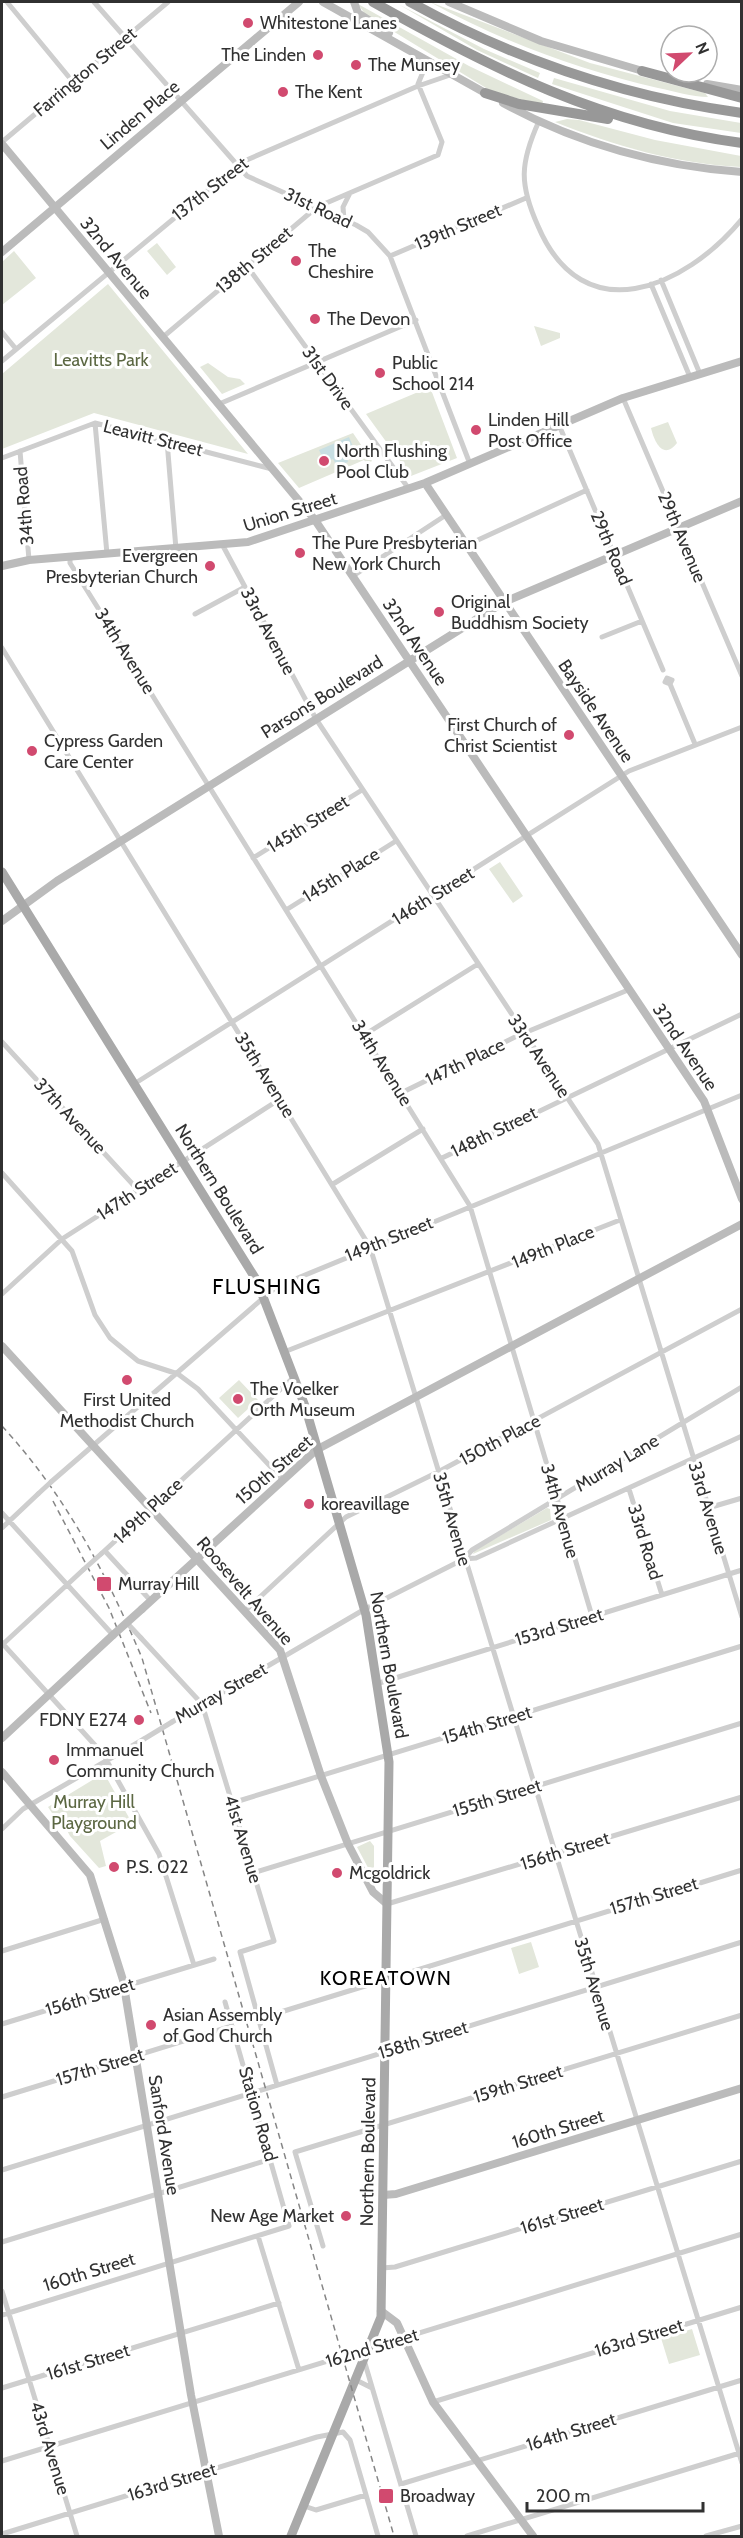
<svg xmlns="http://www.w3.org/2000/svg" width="743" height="2538" viewBox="0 0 743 2538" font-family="Cabin,sans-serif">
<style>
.green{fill:#e3e7db}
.water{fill:#c8dfe3}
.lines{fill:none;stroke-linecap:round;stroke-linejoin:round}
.street{stroke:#cecece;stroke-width:5}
.secondary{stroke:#bbb;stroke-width:8}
.primary{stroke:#a9a9a9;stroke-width:9}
.highway{stroke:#989898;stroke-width:10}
.rail{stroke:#868686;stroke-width:1.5;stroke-dasharray:6 4.5;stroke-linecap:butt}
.street-bridge{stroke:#cecece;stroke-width:5}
.secondary-bridge{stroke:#bbb;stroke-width:8}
.poi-dot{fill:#d14a6f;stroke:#fff;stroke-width:2}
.labels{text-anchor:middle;stroke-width:6;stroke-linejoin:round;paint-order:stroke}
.poi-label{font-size:18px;fill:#313131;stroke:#fff;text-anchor:start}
.street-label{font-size:18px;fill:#313131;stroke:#fff}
.park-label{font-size:18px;fill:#5c6843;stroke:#fff}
.neighbourhood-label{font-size:20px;letter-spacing:1.5px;fill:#000;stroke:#fff}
.quarter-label{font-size:21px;letter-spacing:1.5px;fill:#000;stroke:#fff}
</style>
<rect width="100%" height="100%" fill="#fff"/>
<path class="green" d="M430,2L590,63L705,93L708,97C692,97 674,91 658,88C580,70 500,41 430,2Z
M358,4L469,66L543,101L542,105L491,91L365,14Z
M398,4L484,49L540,73L538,78L477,50Z
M554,78L670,111L741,123V133L673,123L552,84Z
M567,119L579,120L655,140L741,156V167C677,164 615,146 555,122Z
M157,243L176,267L167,275L147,251Z
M14,251L36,278L2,305V262Z
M108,284L248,454L94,413L2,449V374Z
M534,326L560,333V338L541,346Z
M208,363L228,377L240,379L245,384L222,394L200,367Z
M430,387L457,458L411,476L366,414Z
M668,422L677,443C663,461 654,441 651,428Z
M353,433L372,461L367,464L364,460L299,488L278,463Z
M500,862L523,896L513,903L489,869Z
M239,1380L258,1400L238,1418L219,1398Z
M547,1508L550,1509L551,1520L473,1554L474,1551Z
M104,1773L132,1823L100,1841L106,1866L99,1868L70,1836L62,1821L58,1822L48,1807Z
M370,1841L374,1846V1879L357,1847Z
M531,1942L539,1967L519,1974L511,1948Z
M692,2329L700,2355L669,2364L661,2338Z"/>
<path class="water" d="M349,437L354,449L346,453L348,462L337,466L333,459L325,462L319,450Z"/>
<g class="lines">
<path class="street" d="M7,2L73,82
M94,2L247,176L356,225L368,232L390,256L470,464
M539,121C520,163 519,184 538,226C583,332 684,289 742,219
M2,142L168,2
M344,220L343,207L350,193
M390,256L526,198
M247,266L409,489
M661,280L700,374
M651,284L690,377
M2,332L16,349
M163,337L317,207L438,155L442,142L418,84L428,60
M2,361L242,162L418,86L453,74
M623,398L742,676
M219,404L416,320
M95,423L107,554
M559,425L663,670
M167,441L176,549
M20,451L29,560
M2,458L95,423L272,469
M467,545L587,490
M223,546L316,719L598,1144L742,1617
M70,556V563L470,1206L592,1616
M353,576L446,515
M195,614L245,587
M602,637L642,621
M2,648L370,1247L742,2463
M670,684L672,680L667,678L665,682L670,684L695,744
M253,858L362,790
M286,910L396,841
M364,1035L478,964
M2,1042L138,1190
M134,1084L629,771L742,727
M401,1093L517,1036L628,990
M442,1158L742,1014
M2,1173L72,1251L95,1315L110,1338L138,1361L178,1374L198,1389L283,1480
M333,1184L423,1129
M2,1294L62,1239L280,1099
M284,1352L620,1220
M51,1482L276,1287L742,1095
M629,1489L662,1595
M708,1508L742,1498
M2,1513L113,1635
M2,1528L38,1494
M105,1551L151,1601
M101,1554L294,1377
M464,1559L472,1550L742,1387
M245,1611L346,1517L438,1472L742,1309
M141,1638L202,1704L274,1941L240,1952L277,2085
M2,1643L103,1754L159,1854L194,1965
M2,1645L83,1570
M376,1684L742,1570
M172,1722L365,1609L464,1559L476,1558L742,1436
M232,1803L742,1646
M2,1829L23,1809L144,1739
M253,1873L742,1723
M387,1904L742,1797
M2,1951L105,1919
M258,2019L742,1870
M2,2024L214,1959
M2,2097L232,2026
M2,2170L742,1942
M258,2236L299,2370
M2,2242L271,2159
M323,2246L295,2152L742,2015
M382,2268L395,2267L742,2161
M2,2291L77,2536
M2,2315L289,2226L225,2002
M364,2360L416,2536
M356,2380L372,2388
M2,2388L279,2303
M433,2402L742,2307
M2,2461L742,2234
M401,2484L742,2380
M304,2506L316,2510L366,2495
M2,2534L317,2437L343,2432L350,2440L378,2536
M467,2536L740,2453
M706,2536L742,2526"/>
<path class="secondary" d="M323,2L487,94
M354,2L358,13L389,33
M449,2L541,41L646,72
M707,84L742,90
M503,103C576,143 658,166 742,172
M2,144L315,520L704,1101L742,1199
M2,252L299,2
M425,483L742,955
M2,566L29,560L248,542L425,483L623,398L742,361
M2,921L57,881L504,602L742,501
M2,1346L280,1650L321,1776L348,1844L373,1892L387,1904
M142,1609L316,1450L742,1224
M2,1738L113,1635
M2,1772L90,1875L123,1980L191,2395L219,2536
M383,2195L396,2194L742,2088
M381,2311L397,2323L433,2402L533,2536"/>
<path class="primary" d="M2,872L257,1281L305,1406L366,1615L389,1762L381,2317L291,2536"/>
<path class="highway" d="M373,2C492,69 604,125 742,143
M410,2C513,59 625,97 742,113
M642,71L742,98
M485,93L519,104L608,119"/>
<path class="rail" d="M2,1426C66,1496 105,1571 142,1658L394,2536
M53,1501L109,1608L151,1713"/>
<path class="street-bridge" d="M38,1494L51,1482
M83,1570L101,1554
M127,1623L141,1638
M144,1739L172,1722"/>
<path class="secondary-bridge" d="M113,1635L142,1609"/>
</g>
<g class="poi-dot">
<circle cx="248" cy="23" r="6"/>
<circle cx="318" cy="55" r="6"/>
<circle cx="356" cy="65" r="6"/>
<circle cx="283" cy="92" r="6"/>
<circle cx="296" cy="261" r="6"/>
<circle cx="315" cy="319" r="6"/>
<circle cx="380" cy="373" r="6"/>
<circle cx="476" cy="430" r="6"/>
<circle cx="324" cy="461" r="6"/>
<circle cx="300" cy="553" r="6"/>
<circle cx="210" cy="566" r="6"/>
<circle cx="439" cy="612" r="6"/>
<circle cx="569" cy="735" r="6"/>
<circle cx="32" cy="751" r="6"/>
<circle cx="127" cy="1380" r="6"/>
<circle cx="238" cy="1399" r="6"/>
<circle cx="309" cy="1504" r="6"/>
<rect x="96" y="1576" width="16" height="16" rx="3"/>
<circle cx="139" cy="1720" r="6"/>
<circle cx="54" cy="1760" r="6"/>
<circle cx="114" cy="1867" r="6"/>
<circle cx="337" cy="1873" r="6"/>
<circle cx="151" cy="2025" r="6"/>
<circle cx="346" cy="2216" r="6"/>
<rect x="378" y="2488" width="16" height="16" rx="3"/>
</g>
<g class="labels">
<g class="poi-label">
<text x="260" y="29">Whitestone Lanes</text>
<text x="306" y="61" text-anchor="end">The Linden</text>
<text x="368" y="71">The Munsey</text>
<text x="295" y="98">The Kent</text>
<text x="308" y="257">The<tspan x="308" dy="21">Cheshire</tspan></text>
<text x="327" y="325">The Devon</text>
<text x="392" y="369">Public<tspan x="392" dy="21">School 214</tspan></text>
<text x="488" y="426">Linden Hill<tspan x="488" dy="21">Post Office</tspan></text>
<text x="336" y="457">North Flushing<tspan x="336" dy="21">Pool Club</tspan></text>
<text x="312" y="549">The Pure Presbyterian<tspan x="312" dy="21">New York Church</tspan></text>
<text x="198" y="562" text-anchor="end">Evergreen<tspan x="198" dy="21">Presbyterian Church</tspan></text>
<text x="451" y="608">Original<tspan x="451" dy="21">Buddhism Society</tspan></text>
<text x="557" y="731" text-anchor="end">First Church of<tspan x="557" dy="21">Christ Scientist</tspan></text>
<text x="44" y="747">Cypress Garden<tspan x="44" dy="21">Care Center</tspan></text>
<text x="250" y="1395">The Voelker<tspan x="250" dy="21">Orth Museum</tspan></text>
<text x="127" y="1406" text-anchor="middle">First United<tspan x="127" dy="21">Methodist Church</tspan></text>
<text x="321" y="1510">koreavillage</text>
<text x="118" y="1590">Murray Hill</text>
<text x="127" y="1726" text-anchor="end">FDNY E274</text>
<text x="66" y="1756">Immanuel<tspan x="66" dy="21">Community Church</tspan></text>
<text x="126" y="1873">P.S. 022</text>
<text x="349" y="1879">Mcgoldrick</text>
<text x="163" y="2021">Asian Assembly<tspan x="163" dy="21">of God Church</tspan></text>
<text x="334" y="2222" text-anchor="end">New Age Market</text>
<text x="400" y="2502">Broadway</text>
</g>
<g class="street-label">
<text transform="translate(85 72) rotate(-40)" y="6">Farrington Street</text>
<text transform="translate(140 115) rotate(-40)" y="6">Linden Place</text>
<text transform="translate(210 189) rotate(-38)" y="6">137th Street</text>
<text transform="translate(318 208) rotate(25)" y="6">31st Road</text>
<text transform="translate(458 227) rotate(-23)" y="6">139th Street</text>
<text transform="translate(116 258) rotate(50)" y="6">32nd Avenue</text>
<text transform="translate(254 260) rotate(-40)" y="6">138th Street</text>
<text transform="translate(328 378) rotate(54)" y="6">31st Drive</text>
<text transform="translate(153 438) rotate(14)" y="6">Leavitt Street</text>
<text transform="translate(24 506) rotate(-95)" y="6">34th Road</text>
<text transform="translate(290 512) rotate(-17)" y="6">Union Street</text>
<text transform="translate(682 537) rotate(67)" y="6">29th Avenue</text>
<text transform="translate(611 548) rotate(67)" y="6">29th Road</text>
<text transform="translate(268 631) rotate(62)" y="6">33rd Avenue</text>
<text transform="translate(415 642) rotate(56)" y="6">32nd Avenue</text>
<text transform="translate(125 651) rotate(58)" y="6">34th Avenue</text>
<text transform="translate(322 697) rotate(-32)" y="6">Parsons Boulevard</text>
<text transform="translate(596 711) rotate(56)" y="6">Bayside Avenue</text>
<text transform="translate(308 824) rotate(-32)" y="6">145th Street</text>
<text transform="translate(341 875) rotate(-32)" y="6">145th Place</text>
<text transform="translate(433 896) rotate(-32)" y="6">146th Street</text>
<text transform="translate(685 1047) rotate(56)" y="6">32nd Avenue</text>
<text transform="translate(539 1056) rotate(56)" y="6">33rd Avenue</text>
<text transform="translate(465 1062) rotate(-26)" y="6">147th Place</text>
<text transform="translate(382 1063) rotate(58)" y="6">34th Avenue</text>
<text transform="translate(265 1075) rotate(58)" y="6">35th Avenue</text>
<text transform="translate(70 1116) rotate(47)" y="6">37th Avenue</text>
<text transform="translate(494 1132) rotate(-26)" y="6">148th Street</text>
<text transform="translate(219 1189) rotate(58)" y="6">Northern Boulevard</text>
<text transform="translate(137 1191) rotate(-33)" y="6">147th Street</text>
<text transform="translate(389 1239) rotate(-22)" y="6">149th Street</text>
<text transform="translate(553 1247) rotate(-22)" y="6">149th Place</text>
<text transform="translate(500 1440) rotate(-28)" y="6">150th Place</text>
<text transform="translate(617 1463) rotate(-31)" y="6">Murray Lane</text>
<text transform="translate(274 1470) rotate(-41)" y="6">150th Street</text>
<text transform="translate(708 1508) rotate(73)" y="6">33rd Avenue</text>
<text transform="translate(148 1511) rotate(-43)" y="6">149th Place</text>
<text transform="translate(560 1511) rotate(74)" y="6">34th Avenue</text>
<text transform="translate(452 1519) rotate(74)" y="6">35th Avenue</text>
<text transform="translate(645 1542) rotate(73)" y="6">33rd Road</text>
<text transform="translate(245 1591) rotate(49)" y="6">Roosevelt Avenue</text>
<text transform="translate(559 1627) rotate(-17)" y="6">153rd Street</text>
<text transform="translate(389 1665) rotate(80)" y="6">Northern Boulevard</text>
<text transform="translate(221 1693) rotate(-30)" y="6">Murray Street</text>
<text transform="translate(487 1725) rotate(-17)" y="6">154th Street</text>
<text transform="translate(497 1798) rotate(-17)" y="6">155th Street</text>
<text transform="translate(243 1839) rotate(73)" y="6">41st Avenue</text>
<text transform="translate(565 1851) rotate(-17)" y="6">156th Street</text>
<text transform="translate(654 1896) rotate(-17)" y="6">157th Street</text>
<text transform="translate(594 1984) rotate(73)" y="6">35th Avenue</text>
<text transform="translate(90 1997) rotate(-17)" y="6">156th Street</text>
<text transform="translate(423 2040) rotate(-17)" y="6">158th Street</text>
<text transform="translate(100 2067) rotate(-17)" y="6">157th Street</text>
<text transform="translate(518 2084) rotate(-17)" y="6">159th Street</text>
<text transform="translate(258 2114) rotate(74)" y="6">Station Road</text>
<text transform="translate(558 2129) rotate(-17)" y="6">160th Street</text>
<text transform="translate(164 2135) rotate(81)" y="6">Sanford Avenue</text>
<text transform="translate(368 2152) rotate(-89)" y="6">Northern Boulevard</text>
<text transform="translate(562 2216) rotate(-17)" y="6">161st Street</text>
<text transform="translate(89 2272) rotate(-17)" y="6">160th Street</text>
<text transform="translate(639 2338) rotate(-17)" y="6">163rd Street</text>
<text transform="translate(372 2348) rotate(-17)" y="6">162nd Street</text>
<text transform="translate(88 2362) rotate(-17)" y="6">161st Street</text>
<text transform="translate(571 2432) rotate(-17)" y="6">164th Street</text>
<text transform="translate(50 2448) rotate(73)" y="6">43rd Avenue</text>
<text transform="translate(172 2482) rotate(-17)" y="6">163rd Street</text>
</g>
<g class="park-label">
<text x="101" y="366">Leavitts Park</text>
<text x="94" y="1808">Murray Hill<tspan x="94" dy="21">Playground</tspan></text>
</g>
<g class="neighbourhood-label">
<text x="386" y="1985">KOREATOWN</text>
</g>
<g class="quarter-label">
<text x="267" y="1294">FLUSHING</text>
</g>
</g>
<rect width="743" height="2538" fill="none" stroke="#313131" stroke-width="6"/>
<g transform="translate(689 54) rotate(67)"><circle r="28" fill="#ffffff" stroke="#adadad" stroke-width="1.5"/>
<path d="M0-4.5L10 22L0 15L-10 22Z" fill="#d14a6f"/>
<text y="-9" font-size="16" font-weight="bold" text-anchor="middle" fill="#313131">N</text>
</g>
<path d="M527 2502v9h176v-9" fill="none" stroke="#313131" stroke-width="3"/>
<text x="536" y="2502" font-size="18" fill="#313131" stroke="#ffffff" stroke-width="4.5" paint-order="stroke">200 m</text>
</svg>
